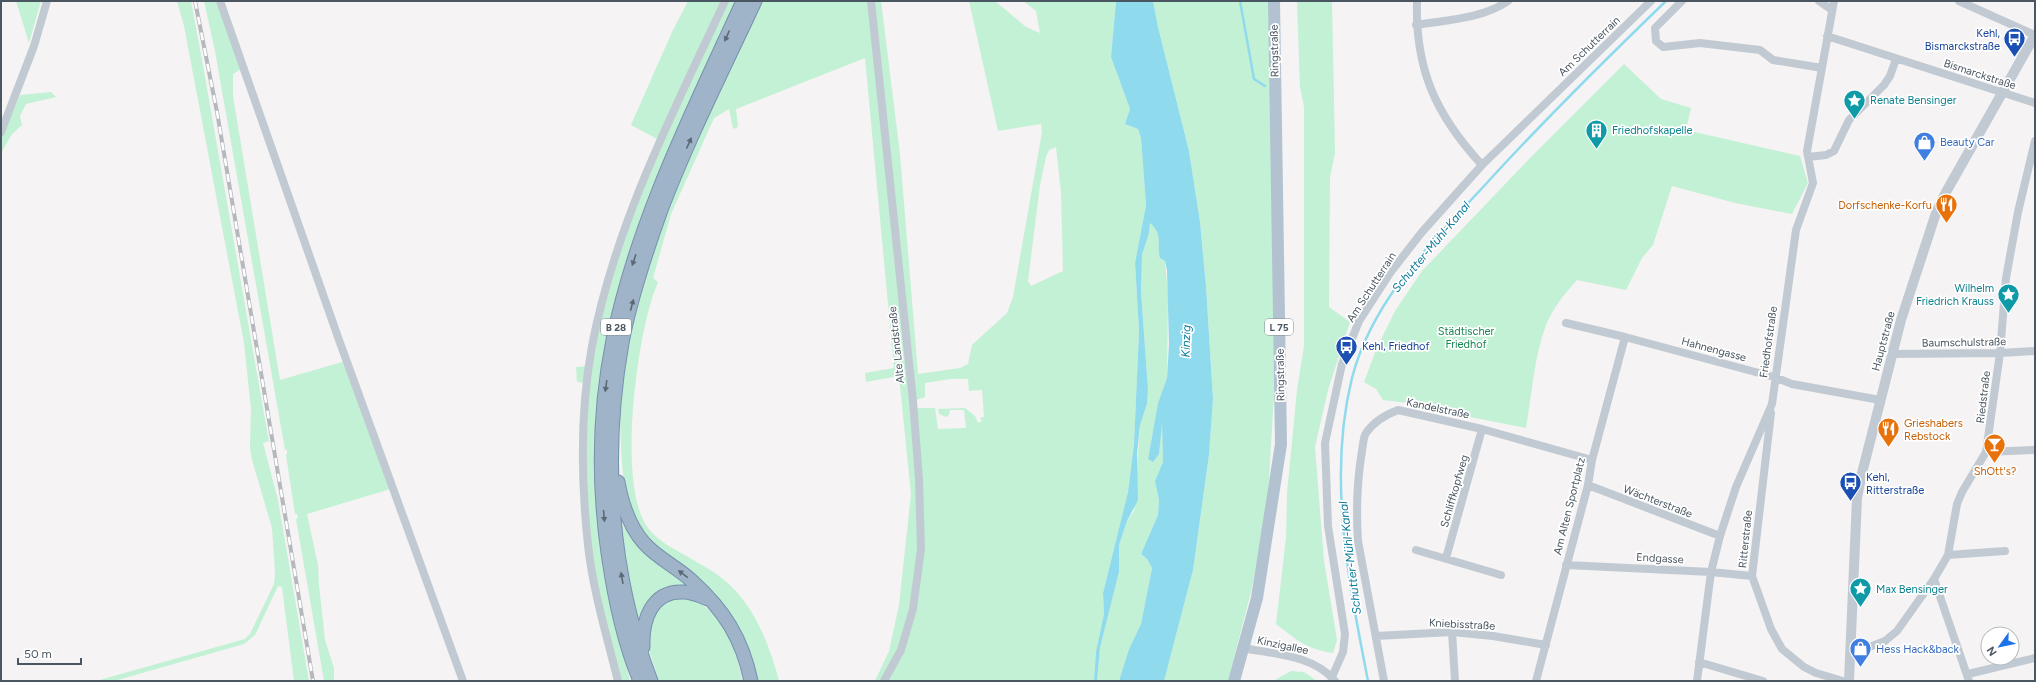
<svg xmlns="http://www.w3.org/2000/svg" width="2036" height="682" viewBox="0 0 2036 682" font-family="Figtree,sans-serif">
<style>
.green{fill:#c3f1d5;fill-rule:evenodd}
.water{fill:#90daee}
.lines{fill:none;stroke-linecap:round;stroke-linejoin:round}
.stream{stroke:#90daee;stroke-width:2.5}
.trunk-casing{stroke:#7690ad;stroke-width:15}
.minor{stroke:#c1cad2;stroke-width:8}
.tertiary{stroke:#c1cad2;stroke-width:10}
.primary{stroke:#b3c2d1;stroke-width:12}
.trunk{stroke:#9fb4c9;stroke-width:13}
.rail-casing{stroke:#b5b8bd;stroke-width:4}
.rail{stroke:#fff;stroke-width:2.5;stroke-dasharray:8;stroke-linecap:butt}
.oneway{fill:#5b6976}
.labels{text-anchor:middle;stroke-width:3.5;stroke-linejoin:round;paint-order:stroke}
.shield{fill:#fff;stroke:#808990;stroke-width:1}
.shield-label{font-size:10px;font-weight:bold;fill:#4a5661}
.transit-label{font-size:11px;fill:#164399;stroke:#fff;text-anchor:start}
.street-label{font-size:11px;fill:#4a5661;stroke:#fff}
.culture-label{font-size:11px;fill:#0d838f;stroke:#fff;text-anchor:start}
.shop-label{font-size:11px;fill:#366cbe;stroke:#fff;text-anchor:start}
.food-label{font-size:11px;fill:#c56008;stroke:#fff;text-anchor:end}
.park-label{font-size:11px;fill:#17864f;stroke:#fff}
.water-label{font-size:12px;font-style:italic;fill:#0c7c9b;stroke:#fff}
</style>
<rect width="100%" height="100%" fill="#f5f3f3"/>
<path class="green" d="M16,1H41L29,43L17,4Z
M177,1H191L201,54L265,419L269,441L263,443L278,500L309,681H294L282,587L278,586L255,635L244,644L114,681H96L245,639L250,634L274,584L275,573L272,528L252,460L250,447L251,409L244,343L184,26Z
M204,1H218L240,70L233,74V96L280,380L349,360L394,488L307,514L318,565L319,585L325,640L334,668V681H324L296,519L298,518L297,514H295L286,455L287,454V449L285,450L215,51Z
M688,1H737L638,228L621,278L606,340L595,479L596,503L604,574L630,681H618L589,547L584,491L588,383L577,382L576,367L590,366L614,266L661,141L631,125L672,32Z
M760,1H881L900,154L918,374L960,368L968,364L972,345L1007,313L1013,297L1042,132L1041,124L998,131L969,1H995L1026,27L1040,33L1036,11L1023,1H1116L1111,57L1130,109L1126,124L1138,129L1141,138L1146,205L1135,263L1139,331L1134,444L1128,492L1103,593L1104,614L1096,654L1094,681H875L889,651L899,605L911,494L899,376L866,382L865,373L894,368L865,58L736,109L738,127L733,129L729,109L714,118L671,214L653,278L658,282C637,330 616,486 648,528C659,543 679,551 695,561C709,569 723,577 734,589C757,613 771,649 779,681H756C747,651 739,619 716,596C693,575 645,547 634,519C624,495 622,470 621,445C612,292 698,136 760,1ZM1056,147L1061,192L1063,271L1031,286L1028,281L1040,185L1046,157L1049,150ZM950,379H968L969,391L982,390L984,417L980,418L982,421L978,423L975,416L965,408L938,409L939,414L946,417L949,415L950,410H964L966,428L938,429L935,408H914L913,401L925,397V383Z
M1153,1H1269L1275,378L1269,478L1266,511L1252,588L1228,681H1164L1193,570L1209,455L1213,399L1206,286L1200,222L1189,151L1158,27Z
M1297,1H1332L1335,153L1330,177L1329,307L1350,322L1328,390L1315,447L1324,561L1337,640L1333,653C1306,649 1297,640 1276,624L1286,538L1287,493L1297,390L1304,346V107L1300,87Z
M1624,64L1661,99L1691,108L1686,130L1800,156L1808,183L1792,214L1735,203L1672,186L1653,245L1642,258L1626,290L1577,280C1565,293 1553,308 1546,325C1534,357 1532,394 1526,428L1465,416L1432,406L1383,400L1376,389L1364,382L1376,350L1395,311L1422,271L1532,156Z
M51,92L56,97L26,104L20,116L22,125L12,134L1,153V139L20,95Z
M1150,223C1164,235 1156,244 1160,257L1165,261L1168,295L1167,378L1158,403L1148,459L1162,418L1163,462L1155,481L1159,500L1158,515L1141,554L1147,559L1152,568L1141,624L1129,649L1119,681H1097L1100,648L1119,572V545L1127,521L1134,511L1140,425L1147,404L1148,389L1141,292L1142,255L1149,233Z
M619,519C640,555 665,568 699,591L647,604L638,620L630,594Z
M676,598C720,597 735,647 743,681H659L648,648L646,637L657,607Z
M1291,671L1304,672L1317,681H1273Z"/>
<path class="water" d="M1116,1H1153L1158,27L1189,151L1200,222L1206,286L1213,399L1209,455L1193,570L1164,681H1119L1129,649L1141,624L1152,568L1147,559L1141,554L1158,515L1159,500L1155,481L1163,462L1162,423L1159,454L1153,462L1148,459L1158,403L1167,378L1169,344L1167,270L1165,261L1160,258C1156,245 1164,235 1150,223L1149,233L1142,255L1141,292L1148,389L1147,404L1140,425L1137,454L1138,500L1127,521L1119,545V572L1100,648L1097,681H1094L1096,652L1104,614L1103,593L1128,492L1134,444L1139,331L1135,263L1146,205L1141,138L1138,129L1125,124L1130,109L1111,57Z"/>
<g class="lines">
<path class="stream" d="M1240,1L1254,79L1265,86
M1368,681C1349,583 1327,478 1352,378C1372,300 1432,242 1485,185C1543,121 1604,61 1666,1"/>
<defs>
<path id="trunk" d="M618,482C622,504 629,526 644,543C657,558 677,567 692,581C724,610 742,638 751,681
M643,647C642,621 651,590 684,592C692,592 700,596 708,599
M640,681C623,641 614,595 608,553C598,483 599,410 613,340C637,221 693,111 743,1
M651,681C610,574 602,456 622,343C630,299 646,252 661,210C688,139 723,70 755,1"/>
</defs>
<use href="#trunk" class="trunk-casing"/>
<path class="minor" d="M220,1L339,340L463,681
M871,1L913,401L919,479L921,549L913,609L901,650L884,681
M1417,1C1415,70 1436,115 1482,165
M1682,1L1655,28L1656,41L1663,47L1700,43L1760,50L1773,60L1822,68
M1819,1L1832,10
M1959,1L2035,35
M1416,25C1446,20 1482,19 1508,1
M1827,36L2035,103
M1,132L34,46L47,1
M1808,157L1826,155L1834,151L1849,120L1884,85L1890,76L1896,59
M1566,323L1625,337L1774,377L1792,384L1880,400
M1892,354L2000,353L2035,351
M1771,413L1752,576L1771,629L1782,649L1804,667L1816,673L1843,681
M1986,452L2035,450
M1588,485L1720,536
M1416,550L1501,575
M1948,555L2005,551
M1446,558L1482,429
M1566,565L1711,572L1752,576
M1934,579L1969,681
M1452,632L1455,681
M1376,636L1452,632L1493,636L1546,645
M1243,648C1273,654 1314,655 1335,681
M1851,654L1885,641L1897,631L1934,579L1948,555L1957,504L1962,492L1986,452L2000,353L2006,278L2018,212L2035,141
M1699,662L1763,681
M1968,674L2035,658
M1332,677L1343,652L1345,634L1328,526L1325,443L1342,364L1359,321L1390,273L1422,232L1482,165L1651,1
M618,681C607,637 593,591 588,545C581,480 580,411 592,346C615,225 673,112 725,1
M1384,681L1358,541C1356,511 1357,481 1362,451C1363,446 1363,438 1366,433C1374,421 1385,415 1398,410L1482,429L1592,460
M1536,681L1588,485L1592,460L1625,337
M1697,681L1711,572L1720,536L1736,487L1772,404L1796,230L1813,183L1807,151L1834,1"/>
<path class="tertiary" d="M1849,681L1857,498L1861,477L1901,320L1936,213L1946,192L2035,35"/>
<path class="primary" d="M1234,681L1257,598L1281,444L1274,1"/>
<use href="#trunk" class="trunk"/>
<defs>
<path id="rail" d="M195,1L217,112L313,681"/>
</defs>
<use href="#rail" class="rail-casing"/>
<use href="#rail" class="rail"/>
</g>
<defs><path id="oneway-solid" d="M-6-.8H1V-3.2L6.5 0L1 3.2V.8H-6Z"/></defs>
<g class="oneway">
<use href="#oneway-solid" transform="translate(727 36) rotate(114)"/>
<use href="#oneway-solid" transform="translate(689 143) rotate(-66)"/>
<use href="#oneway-solid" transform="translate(634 260) rotate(109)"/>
<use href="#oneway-solid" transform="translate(632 305) rotate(-75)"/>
<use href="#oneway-solid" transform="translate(606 386) rotate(98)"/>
<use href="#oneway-solid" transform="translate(604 516) rotate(85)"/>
<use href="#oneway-solid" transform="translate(683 574) rotate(-143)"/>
<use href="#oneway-solid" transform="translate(622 578) rotate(-100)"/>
</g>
<defs>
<symbol id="bus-pin" viewBox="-11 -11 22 30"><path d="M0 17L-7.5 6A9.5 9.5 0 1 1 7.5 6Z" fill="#1a4fb4" stroke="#fff"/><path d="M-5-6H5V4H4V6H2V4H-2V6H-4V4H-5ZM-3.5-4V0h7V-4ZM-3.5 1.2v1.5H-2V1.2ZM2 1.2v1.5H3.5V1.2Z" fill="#fff"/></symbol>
<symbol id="sight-pin" viewBox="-11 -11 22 30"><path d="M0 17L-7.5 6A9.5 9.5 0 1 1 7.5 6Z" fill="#0f9aa8" stroke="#fff"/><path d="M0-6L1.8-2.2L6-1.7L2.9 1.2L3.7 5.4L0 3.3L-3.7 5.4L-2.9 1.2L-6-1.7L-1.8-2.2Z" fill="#fff"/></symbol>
<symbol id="building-pin" viewBox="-11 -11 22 30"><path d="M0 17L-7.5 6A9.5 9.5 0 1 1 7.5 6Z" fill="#0f9aa8" stroke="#fff"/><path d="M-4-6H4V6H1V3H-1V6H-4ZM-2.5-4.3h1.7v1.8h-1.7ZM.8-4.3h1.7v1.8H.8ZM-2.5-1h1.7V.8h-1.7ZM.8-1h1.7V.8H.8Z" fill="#fff"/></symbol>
<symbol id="shop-pin" viewBox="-11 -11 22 30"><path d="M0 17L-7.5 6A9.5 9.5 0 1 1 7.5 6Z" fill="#3f7fe0" stroke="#fff"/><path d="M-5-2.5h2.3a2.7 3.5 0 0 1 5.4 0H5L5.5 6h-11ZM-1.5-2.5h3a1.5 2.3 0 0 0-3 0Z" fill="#fff"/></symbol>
<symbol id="restaurant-pin" viewBox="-11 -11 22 30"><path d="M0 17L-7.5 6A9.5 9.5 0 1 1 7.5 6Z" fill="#e8710a" stroke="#fff"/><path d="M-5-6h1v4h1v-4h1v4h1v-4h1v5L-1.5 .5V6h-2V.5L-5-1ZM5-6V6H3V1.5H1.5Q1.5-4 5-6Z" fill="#fff"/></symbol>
<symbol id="bar-pin" viewBox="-11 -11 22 30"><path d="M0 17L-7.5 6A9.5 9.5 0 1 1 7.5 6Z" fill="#e8710a" stroke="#fff"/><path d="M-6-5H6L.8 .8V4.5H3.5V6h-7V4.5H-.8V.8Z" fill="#fff"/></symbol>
</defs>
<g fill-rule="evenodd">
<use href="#bus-pin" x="2002" y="26" width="25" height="34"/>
<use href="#sight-pin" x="1842" y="88" width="25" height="34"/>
<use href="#building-pin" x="1584" y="118" width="25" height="34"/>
<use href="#shop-pin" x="1912" y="130" width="25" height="34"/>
<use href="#restaurant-pin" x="1934" y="192" width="25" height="34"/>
<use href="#sight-pin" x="1996" y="282" width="25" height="34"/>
<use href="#bus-pin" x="1334" y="334" width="25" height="34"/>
<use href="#restaurant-pin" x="1876" y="416" width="25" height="34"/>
<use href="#bar-pin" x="1982" y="432" width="25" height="34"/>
<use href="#bus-pin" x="1838" y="470" width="25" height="34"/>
<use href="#sight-pin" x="1848" y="576" width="25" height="34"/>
<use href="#shop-pin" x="1848" y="636" width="25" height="34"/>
</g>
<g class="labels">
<g class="shield">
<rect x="601" y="319" width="30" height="16" rx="3"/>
<rect x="1265" y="319" width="28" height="16" rx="3"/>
</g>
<g class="shield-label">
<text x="616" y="331">B 28</text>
<text x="1279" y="331">L 75</text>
</g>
<g class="transit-label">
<text x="2000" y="37" text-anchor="end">Kehl,<tspan x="2000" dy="13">Bismarckstraße</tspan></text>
<text x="1362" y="350">Kehl, Friedhof</text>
<text x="1866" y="481">Kehl,<tspan x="1866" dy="13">Ritterstraße</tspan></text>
</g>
<g class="street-label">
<text transform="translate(1589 46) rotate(-44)" y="4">Am Schutterrain</text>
<text transform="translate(1274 51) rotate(-91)" y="4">Ringstraße</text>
<text transform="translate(1980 74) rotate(18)" y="4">Bismarckstraße</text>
<text transform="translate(1371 287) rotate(-57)" y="4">Am Schutterrain</text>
<text transform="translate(1883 341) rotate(-75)" y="4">Hauptstraße</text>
<text transform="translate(1768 342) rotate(-82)" y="4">Friedhofstraße</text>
<text transform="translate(1964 342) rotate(-1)" y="4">Baumschulstraße</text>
<text transform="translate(896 345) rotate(-96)" y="4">Alte Landstraße</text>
<text transform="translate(1714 349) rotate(15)" y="4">Hahnengasse</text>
<text transform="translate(1280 375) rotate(-91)" y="4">Ringstraße</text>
<text transform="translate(1983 397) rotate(-83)" y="4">Riedstraße</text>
<text transform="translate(1438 408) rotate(12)" y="4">Kandelstraße</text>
<text transform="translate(1454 491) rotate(-74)" y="4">Schliffkopfweg</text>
<text transform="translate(1658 501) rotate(21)" y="4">Wächterstraße</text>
<text transform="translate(1569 506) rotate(-76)" y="4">Am Alten Sportplatz</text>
<text transform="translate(1745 539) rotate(-84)" y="4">Ritterstraße</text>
<text transform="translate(1660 558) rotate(3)" y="4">Endgasse</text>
<text transform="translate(1462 624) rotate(3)" y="4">Kniebisstraße</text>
<text transform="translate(1283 645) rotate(12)" y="4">Kinzigallee</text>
</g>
<g class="culture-label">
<text x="1870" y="104">Renate Bensinger</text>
<text x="1612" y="134">Friedhofskapelle</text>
<text x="1994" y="292" text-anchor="end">Wilhelm<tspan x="1994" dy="13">Friedrich Krauss</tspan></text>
<text x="1876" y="593">Max Bensinger</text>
</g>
<g class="shop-label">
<text x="1940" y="146">Beauty Car</text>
<text x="1876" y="653">Hess Hack&amp;back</text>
</g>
<g class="food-label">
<text x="1932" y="209">Dorfschenke-Korfu</text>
<text x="1904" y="427" text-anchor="start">Grieshabers<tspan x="1904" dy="13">Rebstock</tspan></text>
<text x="1995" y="475" text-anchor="middle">ShOtt's?</text>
</g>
<g class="park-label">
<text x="1466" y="335">Städtischer<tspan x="1466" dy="13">Friedhof</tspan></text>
</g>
<g class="water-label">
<text transform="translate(1431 247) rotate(-50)" y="4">Schutter-Mühl-Kanal</text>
<text transform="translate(1186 341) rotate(-88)" y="4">Kinzig</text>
<text transform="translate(1350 558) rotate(-97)" y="4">Schutter-Mühl-Kanal</text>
</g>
</g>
<rect width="2036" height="682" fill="none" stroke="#4a5661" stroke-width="4"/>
<g transform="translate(2000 646) rotate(237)"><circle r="19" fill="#ffffff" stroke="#b7bbc0"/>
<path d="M0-3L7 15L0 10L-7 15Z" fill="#1a73e8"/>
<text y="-6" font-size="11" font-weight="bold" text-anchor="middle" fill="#4a5661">N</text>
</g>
<path d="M18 658v6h63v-6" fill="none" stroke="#4a5661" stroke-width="2"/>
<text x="24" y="658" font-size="12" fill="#4a5661" stroke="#ffffff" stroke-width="3" paint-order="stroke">50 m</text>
</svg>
